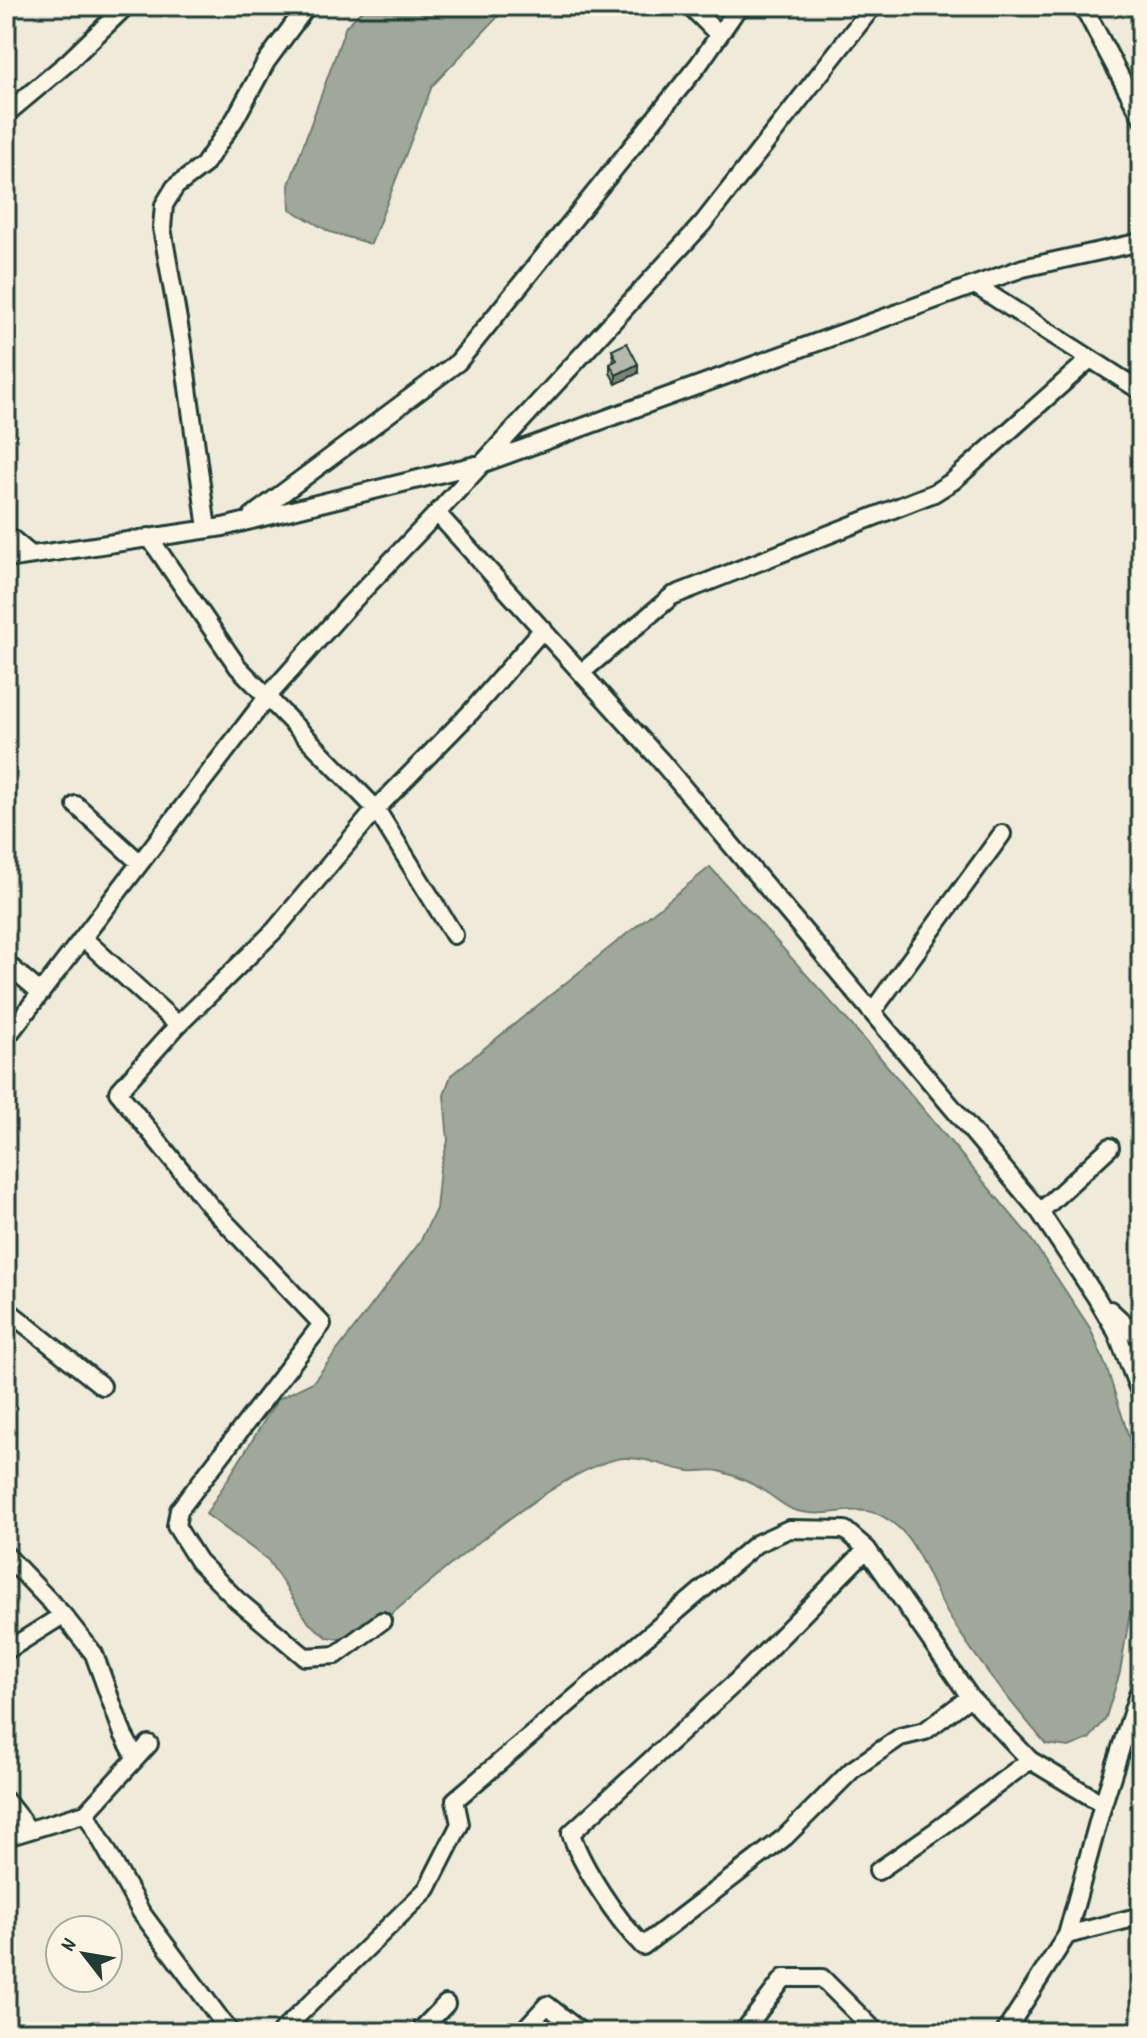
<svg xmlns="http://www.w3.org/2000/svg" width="1147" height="2038" viewBox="0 0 1147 2038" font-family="Dekko,sans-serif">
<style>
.water{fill:#9fa89a;stroke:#6c7d71;stroke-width:2}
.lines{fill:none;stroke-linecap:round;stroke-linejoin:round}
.minor-casing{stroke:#1f3d34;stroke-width:22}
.minor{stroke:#fcf5e5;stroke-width:16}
.wall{fill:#9c9f95;stroke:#1f3d34;stroke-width:2}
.shaded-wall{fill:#7f8279;stroke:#1f3d34;stroke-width:2}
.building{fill:#b5b9ad;stroke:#1f3d34;stroke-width:2}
</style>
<rect width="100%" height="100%" fill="#efeada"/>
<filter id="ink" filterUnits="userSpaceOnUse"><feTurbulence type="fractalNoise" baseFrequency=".0125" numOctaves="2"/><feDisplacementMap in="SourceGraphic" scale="16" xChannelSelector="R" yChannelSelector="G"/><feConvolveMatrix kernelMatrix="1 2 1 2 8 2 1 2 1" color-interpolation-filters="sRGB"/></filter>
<g filter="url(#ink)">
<path class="water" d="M367,6H508L432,86L371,244L330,232L290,209L289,185L346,26Z
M710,867L873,1049L1029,1236L1090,1328L1107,1369L1135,1456L1141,1547L1120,1672L1105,1720L1089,1739L1069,1747L1046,1744C1011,1703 976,1660 948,1614C934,1591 919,1547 901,1530C862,1492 837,1523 794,1510C783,1506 774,1497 763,1490C751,1483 733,1475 719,1471C710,1469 699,1472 689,1471C667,1468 647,1457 624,1458C558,1464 414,1597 358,1642L327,1637L309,1623L268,1560L206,1514L278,1399L313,1382L420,1242L436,1209L440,1169L448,1141L444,1095L451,1075Z"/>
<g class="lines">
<defs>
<path id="minor" d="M690,6L719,35
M1083,6L1141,116
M6,114L67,63L126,6
M975,285L1023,268L1141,242
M437,513L660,760L1040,1212L1096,1297L1117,1333L1141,1395
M252,516L458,362L699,64L735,12L743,6
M207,529L182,343L162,228L164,205L175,187L204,165L235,119L266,62L307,6
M6,534L31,555
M149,537L238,667L376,809L454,935
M6,559L223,527L484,463L975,285L1141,391
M582,672L672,596L934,493L953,481L1090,359
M76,805L140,863
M83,938L178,1025
M6,963L41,993
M872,1012L1002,834
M6,1038L268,696L349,605L437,513L703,223L873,6
M1040,1212L1110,1147
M6,1309L102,1386
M1110,1310L1141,1339
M6,1555L63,1615L94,1654L123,1734L136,1758
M382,1621L336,1655L305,1657L237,1600L198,1561L176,1526L179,1510L322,1324L210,1206L118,1092L178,1025L275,930L376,809L471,712L543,629
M6,1651L63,1615
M970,1697L1030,1760L1103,1804
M6,1801L29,1830
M86,1813L141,1912L230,2032
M6,1840L10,1836L86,1813L149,1744
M878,1871L937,1830L1030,1760
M1067,1935L1141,1916
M281,2032L427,1889L460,1824L455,1800L756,1544L789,1529L845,1530L867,1549L970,1697L925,1731L900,1737L852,1770L785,1837L643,1946C618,1921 581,1866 571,1833L736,1682L867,1549
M419,2032L446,2004
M522,2032L547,2005L581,2032
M743,2032L784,1978H822L876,2032
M1005,2032L1067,1935L1103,1804L1141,1685"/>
</defs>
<use href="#minor" class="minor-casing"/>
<use href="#minor" class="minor"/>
</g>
<path class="wall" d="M612,350L638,373L616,384L610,373V364L614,362Z"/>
<path class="shaded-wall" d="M638,364V373L616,384V375Z"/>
<path class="building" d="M627,343L638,364L616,375L610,364L617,360L612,350Z"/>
</g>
<rect width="1147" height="2038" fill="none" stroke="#fcf5e5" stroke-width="32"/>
<rect x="16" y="16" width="1115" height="2006" fill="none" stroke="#1f3d34" stroke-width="3" filter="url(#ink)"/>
<g transform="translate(84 1954) rotate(301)"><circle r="38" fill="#fcf5e5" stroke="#a4ab9e" stroke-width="2"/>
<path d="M0-6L14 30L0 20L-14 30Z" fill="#1f3d34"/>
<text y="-12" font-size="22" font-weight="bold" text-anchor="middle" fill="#1f3d34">N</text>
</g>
</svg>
